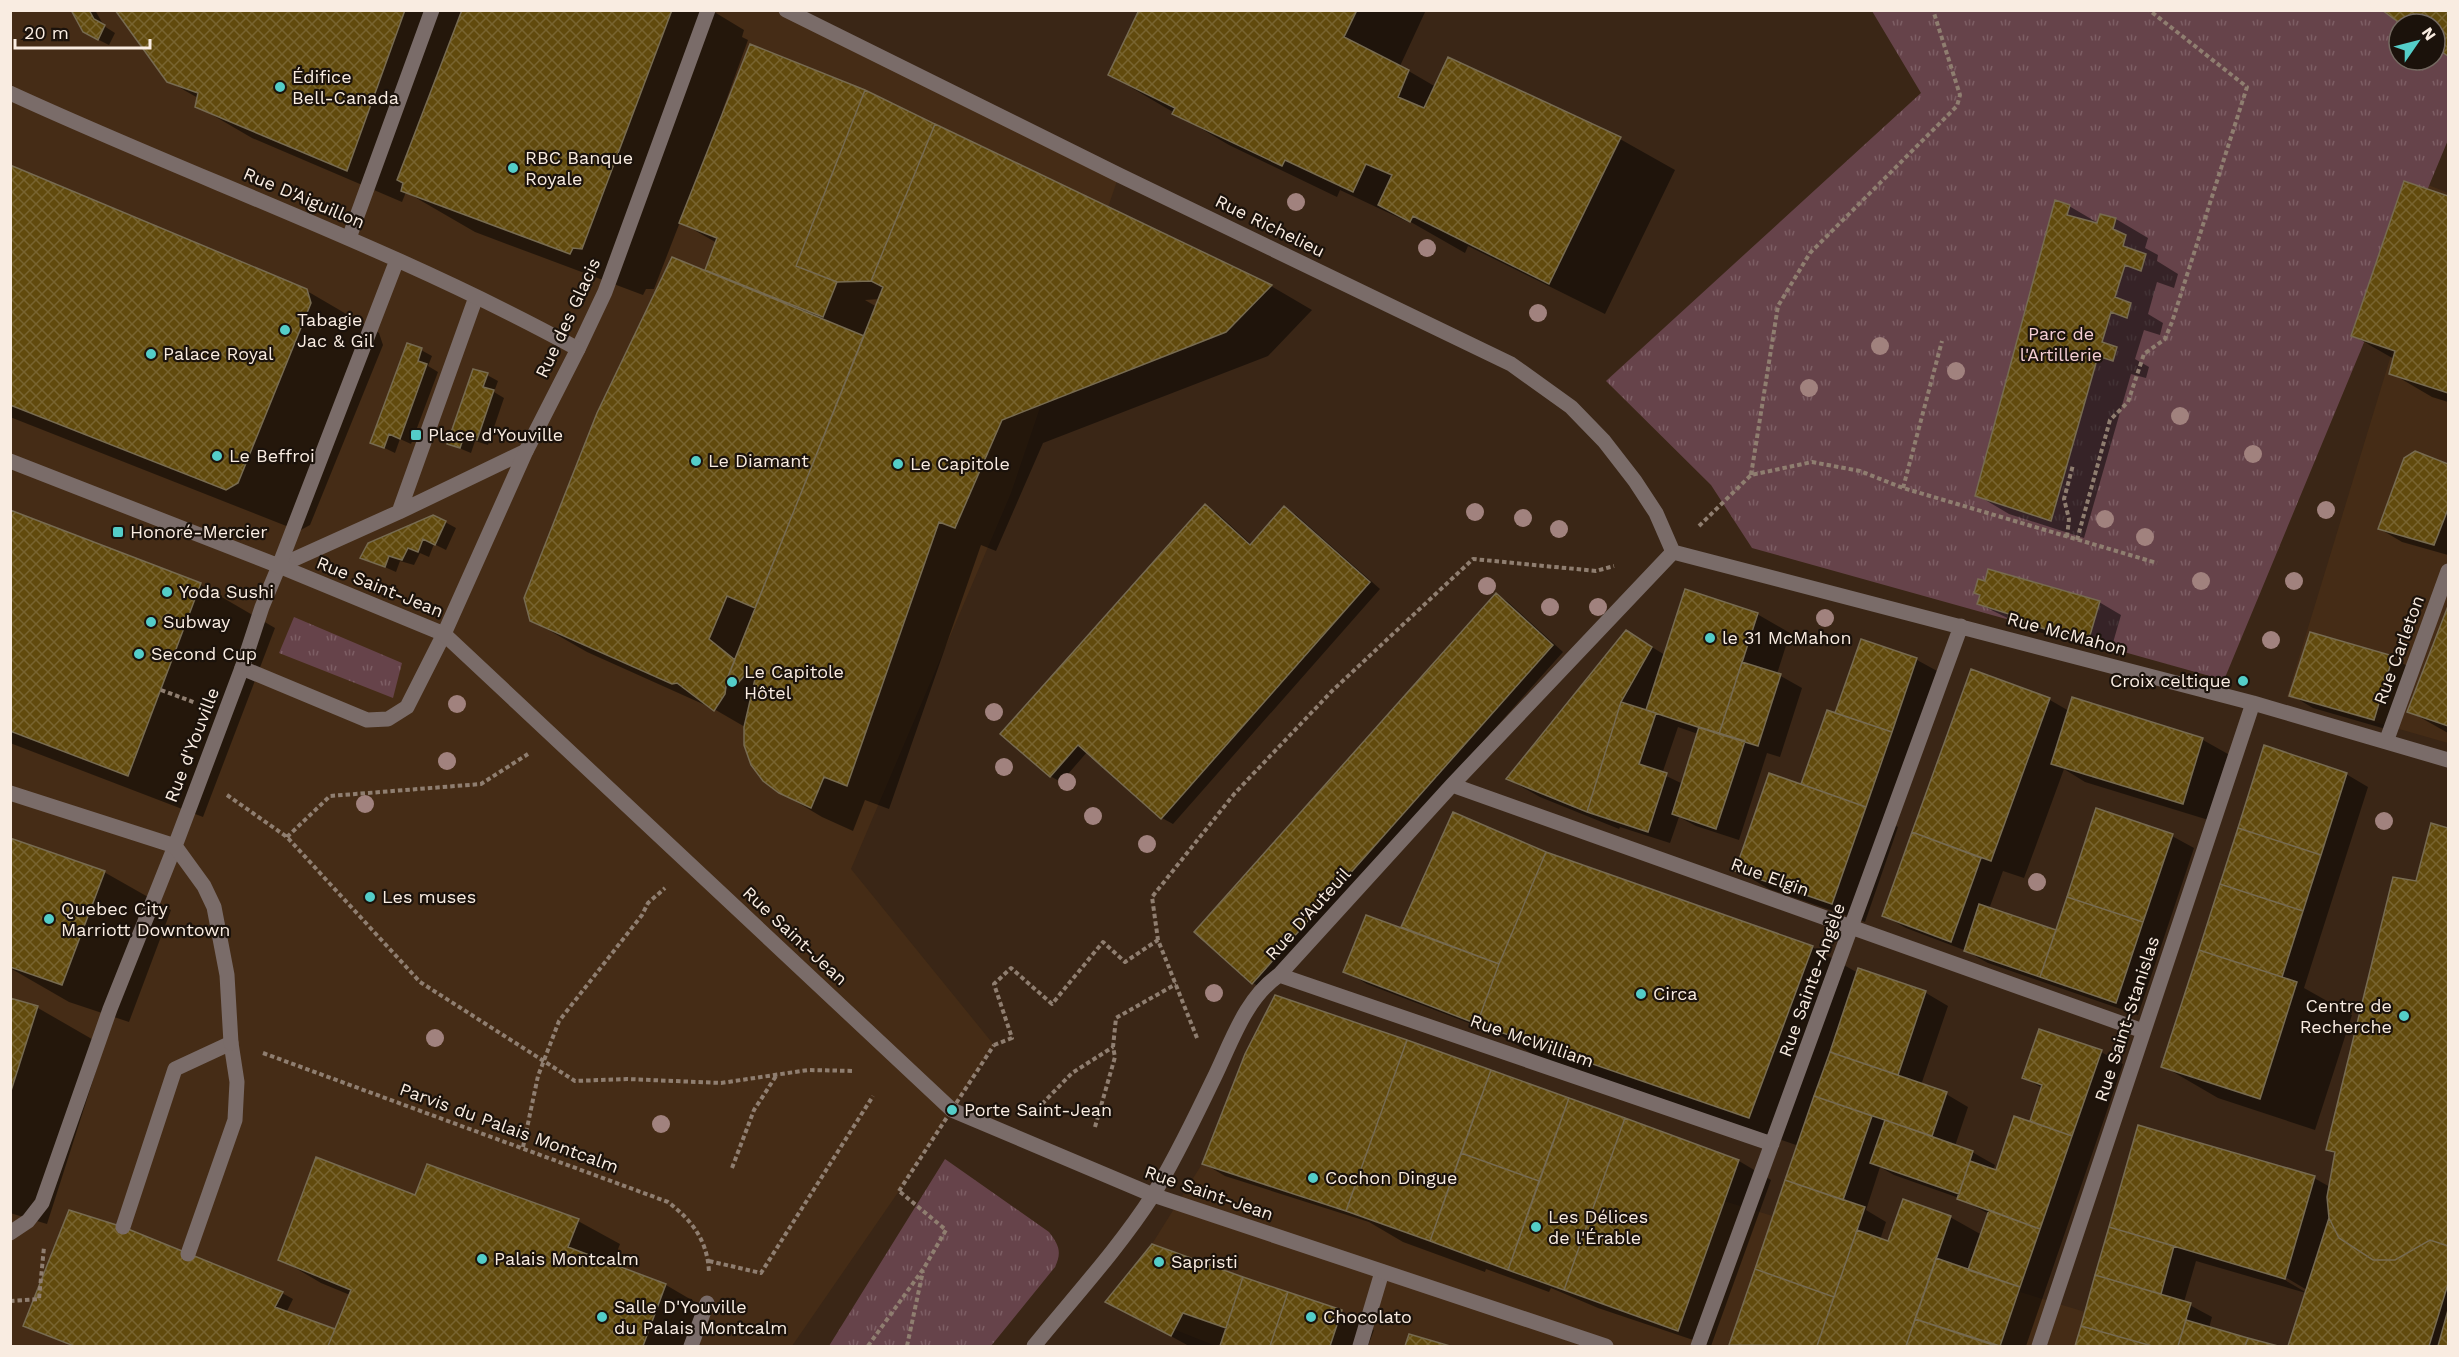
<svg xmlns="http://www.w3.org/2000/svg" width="2459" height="1357" viewBox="0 0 2459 1357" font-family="'Work Sans',sans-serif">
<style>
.built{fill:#452c16}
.grass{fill:url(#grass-tufts);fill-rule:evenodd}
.shadow{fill:#0007;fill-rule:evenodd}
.building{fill:url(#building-cross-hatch);stroke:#776b51;stroke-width:1.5}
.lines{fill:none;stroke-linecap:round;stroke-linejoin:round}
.path{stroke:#8f7e70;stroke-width:4;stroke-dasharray:4.5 3;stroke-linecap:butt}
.service{stroke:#7a6c69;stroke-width:15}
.minor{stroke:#7a6c69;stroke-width:15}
.tertiary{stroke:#7a6c69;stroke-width:15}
.path-bridge{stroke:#8f7e70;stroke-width:4;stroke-dasharray:4.5 3;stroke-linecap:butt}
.tree{fill:#a1827e}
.poi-dot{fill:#54cdc8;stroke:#1b120b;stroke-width:2}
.labels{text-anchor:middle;stroke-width:4.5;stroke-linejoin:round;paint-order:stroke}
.poi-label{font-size:18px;fill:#f9ece1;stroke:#1b120b;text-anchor:start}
.street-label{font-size:18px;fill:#f9ece1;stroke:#1b120b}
.park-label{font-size:18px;fill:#f5ced4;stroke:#1b120b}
</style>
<defs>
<pattern id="grass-tufts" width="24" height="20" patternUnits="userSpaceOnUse" patternTransform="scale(1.5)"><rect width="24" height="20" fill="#66434a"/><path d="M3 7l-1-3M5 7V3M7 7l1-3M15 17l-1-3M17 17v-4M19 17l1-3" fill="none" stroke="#7d5e64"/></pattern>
<pattern id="building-cross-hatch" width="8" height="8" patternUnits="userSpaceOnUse" patternTransform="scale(1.5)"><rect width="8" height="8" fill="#614a0d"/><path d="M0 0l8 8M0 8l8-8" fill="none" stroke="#786430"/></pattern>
</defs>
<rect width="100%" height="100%" fill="#3a2616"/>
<path class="built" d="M10,11H786L1119,175L1011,493L851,869L994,1045L899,1191L792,1346H11Z
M2404,175L2448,193V743L2287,697L2392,352L2347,338Z
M1245,1054L2196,1346H1216L1105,1302L1152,1244L1202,1164Z"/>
<path class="grass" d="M1872,11H2448V140L2224,680L1752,548L1711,485L1606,381L1921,93ZM2399,24H2435V60H2399Z
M294,617L402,663L393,698L279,653Z
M945,1159L1049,1232C1059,1245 1062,1252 1055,1267L991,1346H829Z"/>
<path class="shadow" d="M72,10H95L104,26L115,33L109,45L95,38Z
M117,10H711L744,30L742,37L748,40L722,112L934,126L1271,286L1312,310L1268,356L1043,443L996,551L981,545L889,809L865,800L853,831L822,817L780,792L745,727L714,709L587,652L531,620L705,272L717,243L680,222L654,289H646L643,295L475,232L406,192L402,202L252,138L197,106L198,98L168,81ZM880,299L877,307L865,300Z
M1140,10H1426L1400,66L1436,87L1449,59L1620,139L1675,170L1605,314L1468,246L1465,253L1409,221L1408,222L1340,190L1337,197L1229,145L1110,75Z
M2384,10H2448V55L2435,45V24H2404Z
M10,167L307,291L379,333L383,345L310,525L299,531L10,417Z
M2405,183L2448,198V402L2432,397L2391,373L2394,359L2352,335Z
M2069,206L2098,223L2116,219L2148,238L2145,248L2158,255L2157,261L2178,274L2174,288L2157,282L2148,314L2163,323L2160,335L2144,330L2135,359L2149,367L2146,378L2131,374L2084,538L2009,514L1977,495Z
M421,350L432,356L428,366L438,372L411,444L400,439L395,453L372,442Z
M487,375L498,381L494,392L504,398L488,445L475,441L471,453L449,444Z
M2415,453L2448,466V555L2402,542L2380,529Z
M1205,506L1216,512L1252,545L1284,508L1295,514L1380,589L1173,824L1162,818L1088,751L1061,782L1050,776Z
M10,511L201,585L275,628L203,817L10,743Z
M445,522L456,528L446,550L434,544L429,557L420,553L414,565L400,561L396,572L362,557Z
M1976,593L2099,602L2121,615L2110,653L2032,630L1979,604L1981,596Z
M1496,595L1507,601L1563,652L1263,989L1253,983Z
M2448,610V733L2409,711Z
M1757,614L1790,633L1777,674L1802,688L1780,757L1767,753L1739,840L1696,826L1679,817L1670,843L1620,827L1619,829L1540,797L1508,779L1627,632L1665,655ZM1678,727L1698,734L1683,784L1662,774Z
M1862,641L1917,660L1939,672L1888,821L1898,827L1865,922L1769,889L1737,870L1808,788Z
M2392,657L2414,670L2396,732L2313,708L2291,695Z
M1972,671L2050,700L2069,711L2073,699L2203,740L2235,758L2215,822L2085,782L2064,769L2024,878L2003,871L1989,909L2057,932L2172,836L2194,848L2138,1015L1988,963L1964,950L1906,928L1883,915Z
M2346,774L2368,787L2304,988L2352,1015L2315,1130L2218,1098L2163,1066L2206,952L2201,949Z
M2432,825L2448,829V1346H2289L2306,1293L2196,1261L2184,1302L2212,1317L2209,1328L2273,1346H2076L2110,1228L2314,1178L2330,1187L2336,1154L2328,1149L2417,883ZM2280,1274L2307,1290V1293L2278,1276Z
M10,840L104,872L171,910L129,1022L69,1002L10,968Z
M1546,853L1812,947L1858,973L1859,969L1926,993L1948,1006L1921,1085L1946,1094L1968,1107L1955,1146L1972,1152L1995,1165L1993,1170L1997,1172L2030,1123L2042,1088L2024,1077L2101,1052L2123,1064L2026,1346H1735L1731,1344L1799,1146L1534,1055L1500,1035L1367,984L1345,971L1410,933L1403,927ZM1880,1167L1894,1175L1959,1198L1989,1214L1982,1235L1950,1217L1889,1243L1880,1240L1886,1222L1866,1210Z
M10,999L38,1008L104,1046L47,1224L10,1213Z
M1407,1041L1739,1161L1771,1180L1711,1346L1598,1308L1551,1288L1549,1292L1486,1269L1485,1272L1403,1242L1369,1222L1225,1176L1203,1163Z
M416,1197L578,1221L620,1244L612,1265L666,1285L707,1309L693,1346H73L25,1325L282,1293L293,1299L286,1313L336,1332L350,1295L321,1283L280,1259Z
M1108,1302L1341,1312L1374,1330L1368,1346H1222L1221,1342L1219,1346H1189Z
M1410,1336L1444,1346H1407Z"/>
<path class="building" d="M71,10H89L94,19L105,25L98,40L83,32Z
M115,10H405L347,171L195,107L198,93L167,82Z
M462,10H672L582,249L573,248L570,254L401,191L403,183L397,180Z
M1139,10H1357L1344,37L1409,70L1398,97L1424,108L1448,57L1621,137L1549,284L1413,216L1410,222L1378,205L1392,175L1366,164L1353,192L1285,160L1282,166L1172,114L1175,108L1108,75Z
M2382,10H2448V56L2435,47V24H2401Z
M750,44L865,90L796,266L837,282L823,317L705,270L717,238L679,223Z
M865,90L935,124L871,281L837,282L796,266Z
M935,124L1272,285L1226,332L1002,420L955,528L939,522L847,786L824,777L811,808L779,793L763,781L751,765L744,745V727L755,679L746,674L737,684L727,679L883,287L871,281Z
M10,165L307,289L311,303L238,483L226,490L10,405Z
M2404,181L2448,196V393L2389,374L2395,351L2351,336Z
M2055,200L2070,205L2067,215L2097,223L2100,214L2116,218L2113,229L2126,235L2123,246L2146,254L2141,271L2125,265L2115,297L2131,303L2127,318L2111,312L2102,342L2117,347L2113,361L2098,356L2051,521L1975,496Z
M672,257L864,336L755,608L727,596L709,639L735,660L727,679L725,694L714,711L677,683L672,684L530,621L524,598L597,413Z
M407,343L422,348L418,361L427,364L400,439L389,434L384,448L370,443Z
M473,369L488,373L483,387L494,390L477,440L464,436L460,448L447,444Z
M2415,451L2448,464V509L2434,545L2378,529L2404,458Z
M1205,504L1250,545L1284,506L1370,582L1161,819L1078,745L1050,777L1000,734Z
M10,510L201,583L128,776L10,731Z
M433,515L446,521L435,545L423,539L418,552L408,548L402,560L389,556L385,567L360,558L368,543Z
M1988,569L2100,601L2088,642L2008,618L2009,614L1977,604L1980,595L1974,593L1978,579L1985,581Z
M1685,589L1758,613L1719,734L1646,710Z
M1496,593L1553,645L1252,984L1194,932Z
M2448,606V726L2407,712Z
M1626,630L1652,647L1621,702L1587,812L1506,779Z
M2310,632L2393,656L2374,720L2289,696Z
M1861,639L1917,658L1892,732L1835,713Z
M1742,662L1781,674L1758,746L1719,734Z
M1971,669L2050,698L1991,861L1912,832Z
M2072,697L2203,738L2183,804L2051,764Z
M1621,702L1656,713L1639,764L1667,773L1648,832L1587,812Z
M1827,710L1892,732L1866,807L1801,784Z
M1699,727L1745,741L1716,829L1672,814Z
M2264,745L2347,773L2321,855L2238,828Z
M1769,773L1866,807L1832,904L1735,871Z
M2096,808L2173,834L2143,922L2067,897Z
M1453,812L1546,852L1499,964L1401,927Z
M2431,823L2448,828V1246L2430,1240L2395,1260H2373L2339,1238L2329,1218L2327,1197L2335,1152L2326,1150L2393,877L2416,881Z
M2238,828L2321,855L2303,911L2220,884Z
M1912,832L1981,858L1951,942L1882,916Z
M10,838L105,871L62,985L10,967Z
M1546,852L1813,946L1749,1118L1477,1024L1499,964Z
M2220,884L2303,911L2282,977L2199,950Z
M2067,897L2143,922L2116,1003L2040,977Z
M1979,904L2056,930L2040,977L1964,951Z
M1366,915L1499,964L1477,1024L1343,972Z
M2199,950L2297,982L2260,1099L2161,1067Z
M1858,968L1926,991L1898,1075L1830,1052Z
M1275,995L1407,1040L1346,1211L1202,1164L1245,1054Z
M10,998L38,1006L10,1094Z
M2039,1029L2102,1050L2072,1136L2030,1121L2042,1085L2022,1078Z
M1407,1040L1491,1070L1430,1241L1346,1211Z
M1830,1052L1947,1092L1932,1136L1814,1096Z
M1491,1070L1569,1098L1539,1181L1461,1153Z
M1814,1096L1872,1116L1843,1200L1785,1180Z
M1569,1098L1625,1118L1564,1290L1508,1270Z
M2014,1116L2072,1136L2040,1229L1957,1199L1970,1161L1996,1170Z
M1625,1118L1739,1160L1678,1331L1564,1290Z
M1885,1120L1973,1151L1959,1194L1870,1163Z
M2138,1125L2315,1176L2285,1279L2109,1227Z
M1461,1153L1539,1181L1508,1270L1430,1241Z
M316,1157L415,1195L427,1164L579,1219L568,1247L666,1284L643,1346H328L351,1290L278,1260Z
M1785,1180L1865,1207L1834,1297L1755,1269Z
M1903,1199L1951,1216L1906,1346H1817L1857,1230L1888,1241Z
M69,1210L123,1227L283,1292L275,1307L335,1329L328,1346H74L23,1326Z
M1989,1210L2040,1229L2020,1287L1968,1270Z
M2329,1218L2339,1238L2373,1260H2395L2430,1240L2448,1246V1284L2429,1346H2288Z
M2109,1227L2174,1246L2161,1294L2095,1275Z
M1152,1244L1243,1277L1226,1328L1183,1313L1171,1336L1105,1302Z
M1936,1258L2020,1287L2000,1346L1915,1319Z
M1755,1269L1834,1297L1817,1346L1729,1345Z
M2095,1275L2191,1303L2178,1346H2152L2081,1326Z
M1243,1277L1288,1292L1270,1346H1220Z
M1288,1292L1342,1310L1330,1346H1270Z
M2448,1310V1346H2438Z
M1915,1319L1996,1346H1906Z
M2186,1320L2248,1338L2245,1346H2178Z
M2081,1326L2152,1346H2075Z
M1409,1334L1450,1346H1405Z
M2248,1338L2278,1346H2245Z"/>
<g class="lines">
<path class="path" d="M1751,475L1778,306L1810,253L1957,106L1960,95L1933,10
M1903,488L1942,341
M1699,526L1751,475L1812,462L1860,471L1903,488L2157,563
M2067,537L2069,519L2064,499L2073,465
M2077,540L2110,420L2128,402L2144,354L2165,339L2172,322L2247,87L2149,10
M161,690L196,703
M227,795L287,837L420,982L575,1081L627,1079L721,1083L808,1070L855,1071
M287,837L330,796L481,784L528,754
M1197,1038L1158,940L1152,897L1235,793L1332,691L1473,559L1596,571L1614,566
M994,1045L1012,1038L994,984L1011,968L1052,1004L1103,942L1125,962L1158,940
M263,1053L668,1202C693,1221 708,1242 709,1273
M1042,1104L1072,1073L1113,1047
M1095,1127L1115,1057L1113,1047L1116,1018L1176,984
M523,1147L538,1076L559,1021L642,915L648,903L665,888
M732,1168L754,1110L776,1076
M709,1261L761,1273L873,1096
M10,1301L39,1299L44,1247
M868,1346L924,1268L946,1230L899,1191
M907,1346L923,1271"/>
<path class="service" d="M399,512L476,297
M279,566L399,512L526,451
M242,668L367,720L388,719L407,707L444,634
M123,1227L175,1069L231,1043L237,1082L235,1120L188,1254
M10,1233L28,1221L42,1203L110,1009L175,846"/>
<path class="minor" d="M786,10L1119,175L1511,364L1571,407L1604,441L1635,481L1656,513L1673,552
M349,238L432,10
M578,349L605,292L708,10
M1673,552L2253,703L2448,760
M2386,742L2448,571
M1452,785L2143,1031
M10,793L175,846L204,886L214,907L227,975L231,1043
M175,846L242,668L262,607L279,566
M1279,975L1772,1144
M691,1346L707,1303
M1034,1346C1073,1298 1119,1248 1153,1195C1176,1158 1195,1117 1214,1078C1232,1041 1245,999 1279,975L1452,785L1673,552
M1360,1346L1382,1272
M1698,1346L1961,626
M2039,1346L2253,703"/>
<path class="tertiary" d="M10,93C199,180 396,249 578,349L526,451L444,634
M10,461L279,566L444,634L952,1110L1153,1195L1606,1346
M279,566L397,260"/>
<path class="path-bridge" d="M899,1191L994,1045"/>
</g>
<g class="tree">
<circle cx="1296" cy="202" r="9"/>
<circle cx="1427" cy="248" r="9"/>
<circle cx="1538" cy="313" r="9"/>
<circle cx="1880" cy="346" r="9"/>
<circle cx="1956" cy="371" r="9"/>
<circle cx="1809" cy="388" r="9"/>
<circle cx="2180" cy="416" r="9"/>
<circle cx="2253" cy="454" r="9"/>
<circle cx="2326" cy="510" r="9"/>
<circle cx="1475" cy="512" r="9"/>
<circle cx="1523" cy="518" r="9"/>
<circle cx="2105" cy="519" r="9"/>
<circle cx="1559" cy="529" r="9"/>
<circle cx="2145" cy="537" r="9"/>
<circle cx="2201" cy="581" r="9"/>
<circle cx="2294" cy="581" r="9"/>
<circle cx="1487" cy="586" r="9"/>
<circle cx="1550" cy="607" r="9"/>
<circle cx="1598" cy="607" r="9"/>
<circle cx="1825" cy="618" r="9"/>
<circle cx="2271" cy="640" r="9"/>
<circle cx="457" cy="704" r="9"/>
<circle cx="994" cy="712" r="9"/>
<circle cx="447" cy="761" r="9"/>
<circle cx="1004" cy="767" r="9"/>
<circle cx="1067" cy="782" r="9"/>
<circle cx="365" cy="804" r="9"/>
<circle cx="1093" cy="816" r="9"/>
<circle cx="2384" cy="821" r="9"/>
<circle cx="1147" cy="844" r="9"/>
<circle cx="2037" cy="882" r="9"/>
<circle cx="1214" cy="993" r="9"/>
<circle cx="435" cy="1038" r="9"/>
<circle cx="661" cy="1124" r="9"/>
</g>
<g class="poi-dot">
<circle cx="280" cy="87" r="6"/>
<circle cx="513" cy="168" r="6"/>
<circle cx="285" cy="330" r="6"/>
<circle cx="151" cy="354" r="6"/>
<rect x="410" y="429" width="12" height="12" rx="3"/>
<circle cx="217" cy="456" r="6"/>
<circle cx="696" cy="461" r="6"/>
<circle cx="898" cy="464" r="6"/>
<rect x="112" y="526" width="12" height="12" rx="3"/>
<circle cx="167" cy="592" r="6"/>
<circle cx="151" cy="622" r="6"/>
<circle cx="1710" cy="638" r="6"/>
<circle cx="139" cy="654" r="6"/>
<circle cx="2243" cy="681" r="6"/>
<circle cx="732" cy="682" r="6"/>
<circle cx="370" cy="897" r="6"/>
<circle cx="49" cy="919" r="6"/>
<circle cx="1641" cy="994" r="6"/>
<circle cx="2404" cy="1016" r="6"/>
<circle cx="952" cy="1110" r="6"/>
<circle cx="1313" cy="1178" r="6"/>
<circle cx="1536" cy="1227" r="6"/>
<circle cx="482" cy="1259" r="6"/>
<circle cx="1159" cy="1262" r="6"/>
<circle cx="602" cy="1317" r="6"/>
<circle cx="1311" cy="1317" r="6"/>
</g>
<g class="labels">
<g class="poi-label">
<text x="292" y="83">Édifice<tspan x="292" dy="21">Bell-Canada</tspan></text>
<text x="525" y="164">RBC Banque<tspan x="525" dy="21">Royale</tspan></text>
<text x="297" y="326">Tabagie<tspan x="297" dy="21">Jac &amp; Gil</tspan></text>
<text x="163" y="360">Palace Royal</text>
<text x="428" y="441">Place d'Youville</text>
<text x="229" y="462">Le Beffroi</text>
<text x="708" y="467">Le Diamant</text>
<text x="910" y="470">Le Capitole</text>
<text x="130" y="538">Honoré-Mercier</text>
<text x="179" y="598">Yoda Sushi</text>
<text x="163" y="628">Subway</text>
<text x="1722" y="644">le 31 McMahon</text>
<text x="151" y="660">Second Cup</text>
<text x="744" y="678">Le Capitole<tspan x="744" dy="21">Hôtel</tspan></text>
<text x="2231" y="687" text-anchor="end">Croix celtique</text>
<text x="382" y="903">Les muses</text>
<text x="61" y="915">Quebec City<tspan x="61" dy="21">Marriott Downtown</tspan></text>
<text x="1653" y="1000">Circa</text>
<text x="2392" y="1012" text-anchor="end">Centre de<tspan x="2392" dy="21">Recherche</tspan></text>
<text x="964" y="1116">Porte Saint-Jean</text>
<text x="1325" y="1184">Cochon Dingue</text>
<text x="1548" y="1223">Les Délices<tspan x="1548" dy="21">de l'Érable</tspan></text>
<text x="494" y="1265">Palais Montcalm</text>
<text x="1171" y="1268">Sapristi</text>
<text x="614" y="1313">Salle D'Youville<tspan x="614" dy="21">du Palais Montcalm</tspan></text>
<text x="1323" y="1323">Chocolato</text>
</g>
<g class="street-label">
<text transform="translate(304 198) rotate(23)" y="6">Rue D'Aiguillon</text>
<text transform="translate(1270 226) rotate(26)" y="6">Rue Richelieu</text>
<text transform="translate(568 318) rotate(-65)" y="6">Rue des Glacis</text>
<text transform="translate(380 587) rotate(22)" y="6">Rue Saint-Jean</text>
<text transform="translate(2067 634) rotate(15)" y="6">Rue McMahon</text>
<text transform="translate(2399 650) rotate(-70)" y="6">Rue Carleton</text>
<text transform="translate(192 745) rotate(-69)" y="6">Rue d'Youville</text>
<text transform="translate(1770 877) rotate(20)" y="6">Rue Elgin</text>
<text transform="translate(1308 914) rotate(-48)" y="6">Rue D'Auteuil</text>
<text transform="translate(795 936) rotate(43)" y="6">Rue Saint-Jean</text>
<text transform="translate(1812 980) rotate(-70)" y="6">Rue Sainte-Angèle</text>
<text transform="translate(2127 1019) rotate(-72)" y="6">Rue Saint-Stanislas</text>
<text transform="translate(1532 1041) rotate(19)" y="6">Rue McWilliam</text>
<text transform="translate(509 1128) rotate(20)" y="6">Parvis du Palais Montcalm</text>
<text transform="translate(1209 1193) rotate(19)" y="6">Rue Saint-Jean</text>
</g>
<g class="park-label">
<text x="2061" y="340">Parc de<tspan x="2061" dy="21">l'Artillerie</tspan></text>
</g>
</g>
<rect width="2459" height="1357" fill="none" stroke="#f9ece1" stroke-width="24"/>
<g transform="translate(2417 42) rotate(55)"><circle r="28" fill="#1b120b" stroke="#746961" stroke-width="1.5"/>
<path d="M0-4.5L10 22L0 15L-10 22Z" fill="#54cdc8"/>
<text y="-9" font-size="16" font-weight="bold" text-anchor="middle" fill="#f9ece1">N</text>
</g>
<path d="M15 39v9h135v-9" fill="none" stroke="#f9ece1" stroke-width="3"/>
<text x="24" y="39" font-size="18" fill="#f9ece1" stroke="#1b120b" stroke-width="4.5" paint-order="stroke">20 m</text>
</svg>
